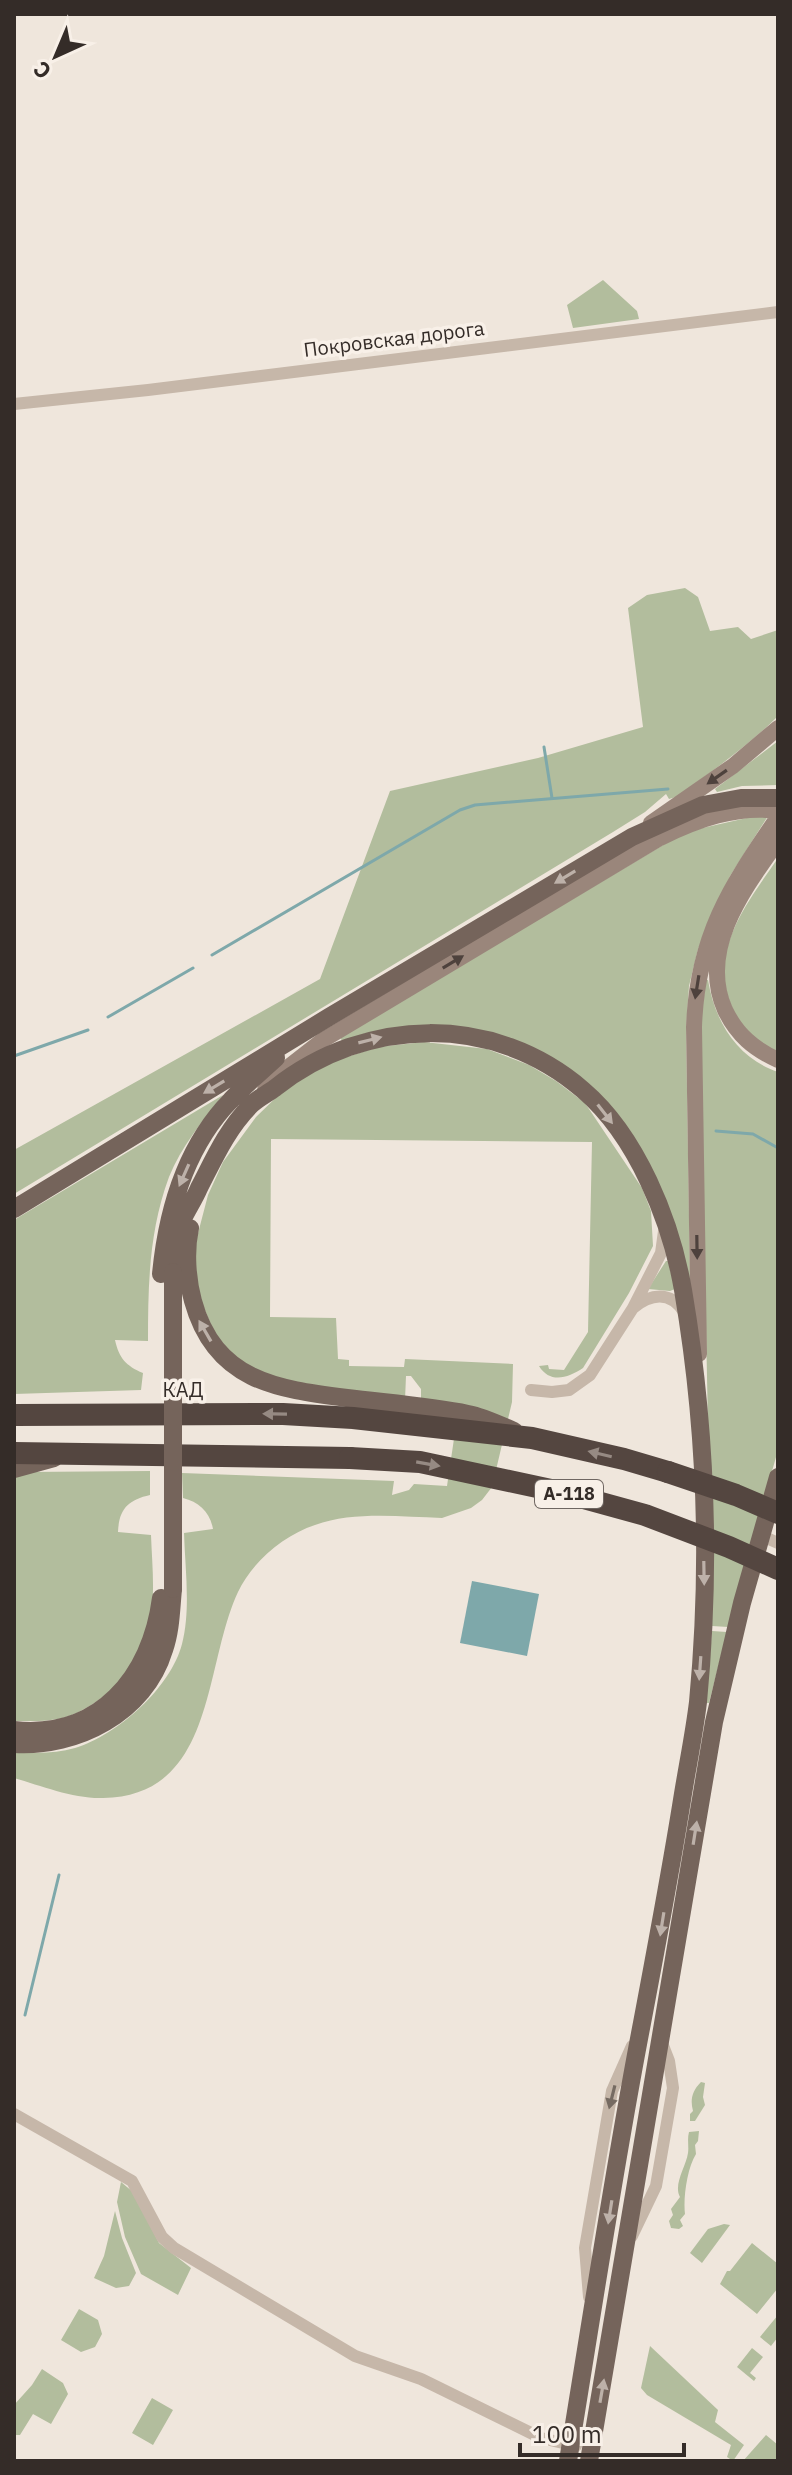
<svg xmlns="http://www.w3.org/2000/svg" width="792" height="2475" viewBox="0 0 792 2475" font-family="'IBM Plex Sans',sans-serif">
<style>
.green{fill:#b2bd9d}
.water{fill:#7ea8aa}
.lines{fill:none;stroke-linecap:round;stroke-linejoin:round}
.stream{stroke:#7ea8aa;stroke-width:3}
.street{stroke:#c6b7a9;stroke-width:12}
.secondary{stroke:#9a867b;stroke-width:16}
.primary{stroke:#75645b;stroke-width:18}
.highway{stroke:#544640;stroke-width:22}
.primary-bridge{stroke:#75645b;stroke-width:18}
.highway-bridge{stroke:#544640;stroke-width:22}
.oneway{fill:#4e423d}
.oneway2{fill:#bdb1a9}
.oneway3{fill:#968a83}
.oneway4{fill:#766b62}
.labels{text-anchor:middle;stroke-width:7;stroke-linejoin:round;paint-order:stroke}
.shield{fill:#f8f0e8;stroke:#6f6762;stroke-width:2}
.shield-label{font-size:18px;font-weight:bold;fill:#342c28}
.street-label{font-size:20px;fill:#342c28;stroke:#f8f0e8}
</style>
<rect width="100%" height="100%" fill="#efe6dc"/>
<path class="green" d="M603,280L637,311L639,319L573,328L567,305Z
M685,588L698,597L710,631L738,627L751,639L778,630V716C747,747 711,772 676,797L669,799L666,794L645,812L613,832L14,1194V1150L320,979L390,791L538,758L643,727L628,608L647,595Z
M778,741V785L742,786L717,792L715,789Z
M768,816L730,876L698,949L689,986L686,1028L690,1278L687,1277L663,1193L555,1062L394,1028L367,1033L342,1041L340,1037L685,832L751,817Z
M778,858V1053C769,1048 759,1043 751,1036C742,1029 735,1016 731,1005C708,950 748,902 778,858Z
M706,980H708C715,1022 737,1058 778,1072V1450L728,1627L712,1626L700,1027Z
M424,1042L487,1049L529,1065L556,1081L585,1103L642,1188L651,1211L653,1246L629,1293L583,1368C568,1378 550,1384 539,1366L548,1365L549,1369L564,1370L588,1332L592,1142L271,1139L270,1317L336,1318L338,1359L349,1360V1366L404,1367L405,1359L513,1364L512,1402L492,1487L482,1500L471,1508L442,1518C401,1517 354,1511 315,1525C284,1535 252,1562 238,1592C203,1667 216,1796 103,1798C74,1799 42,1786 14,1778V1752C34,1753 55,1754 75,1748C118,1735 171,1687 182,1644C191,1609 185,1568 184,1533L213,1529C210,1512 199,1502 183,1498L182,1473L394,1481L392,1495L409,1490L414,1484L447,1486L459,1405L421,1399V1389L411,1376H406L405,1400L284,1383L238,1361L215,1334L196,1289V1241L208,1195L223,1162L256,1117L290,1084L331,1062L378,1047Z
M223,1095C203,1120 181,1147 169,1177C149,1231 148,1285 148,1341L115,1340C119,1358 126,1366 143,1373L141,1390L14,1394V1220Z
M666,1261H668L675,1289L670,1291L648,1289Z
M150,1471V1495C128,1500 119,1509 118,1532L151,1535C152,1564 156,1598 149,1627C139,1667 107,1702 69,1716C52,1722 32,1721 14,1721V1475L25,1472Z
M712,1631L727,1632L709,1703H706Z
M701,2082L705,2083L703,2097L705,2105L695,2121H690V2114L693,2111C690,2100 692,2091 701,2082Z
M699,2131L698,2141L695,2145L696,2154C687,2168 683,2199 685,2214L680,2220L683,2226L679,2229L671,2228L669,2221L673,2215L671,2209L680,2197C673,2184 686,2167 688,2153C689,2146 687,2139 689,2132Z
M121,2182L133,2192L159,2243L191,2268L178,2295L141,2274L125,2237L117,2202Z
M115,2211L122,2238L136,2273L129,2286L116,2288L94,2278L104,2256Z
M724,2224L730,2225L702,2263L690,2253L708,2229Z
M752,2243L778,2264V2288L757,2314L720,2284L727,2271H730Z
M79,2309L98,2320L102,2334L95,2347L81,2352L61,2340Z
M778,2315V2337L771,2346L760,2337Z
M650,2346L718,2410L715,2422L744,2445L733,2461L727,2457L731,2445L647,2395L641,2388Z
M752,2348L763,2357L750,2373L756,2378L754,2381L737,2367Z
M42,2369L63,2383L68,2394L51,2424L33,2414L20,2435H14V2405L32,2385Z
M152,2398L173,2410L153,2445L132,2433Z
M766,2435L778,2445V2461H743Z"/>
<path class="water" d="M472,1581L539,1594L527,1656L460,1643Z"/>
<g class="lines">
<path class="stream" d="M544,747L552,798
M212,955L460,810L475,805L668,789
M108,1017L193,968
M14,1056L88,1030
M716,1131L753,1134L778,1148
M25,2015L59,1875"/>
<path class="street" d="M14,404L148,390L778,312
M633,1308C650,1294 670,1290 684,1312
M531,1390L552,1392L569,1390L590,1375L633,1308L661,1253L664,1231
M762,1536L778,1543
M14,2114L132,2181L162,2237L174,2248L355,2356L421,2379L541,2438L576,2446
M632,2236L656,2186L673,2088L669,2061L662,2043
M589,2297L585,2248L612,2091L632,2046"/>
<path class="secondary" d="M651,823L733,766L778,728
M778,841C744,889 698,949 725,1010C737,1035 754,1049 778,1060
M265,1090L282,1072L323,1040L660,838C696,820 737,805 778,811
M699,1354L694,1027C697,938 729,888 778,817"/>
<path class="primary" d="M14,1209L329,1017L632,837L703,805L741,798H778
M190,1228C185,1251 187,1279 193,1301C215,1381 276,1389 347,1398C387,1403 429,1406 468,1414C484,1417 500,1425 514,1431
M173,1272C175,1256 176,1239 181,1223C186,1211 194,1200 199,1188C214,1159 227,1129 251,1105C258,1098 267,1094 275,1088C366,1016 494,1013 583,1090C637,1136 671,1221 683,1290C706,1425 711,1565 698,1702C694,1735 687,1768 682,1800C670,1875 656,1949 642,2023C614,2168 592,2315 568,2461
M161,1274C167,1212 186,1146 231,1100C245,1085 261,1072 276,1058
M14,1469L54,1458
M14,1730C99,1739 151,1677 161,1598
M14,1744C77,1748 145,1713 164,1650C171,1630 171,1609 173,1589
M589,2461L714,1722L742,1603L778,1477"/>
<path class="highway" d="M14,1415L283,1414L353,1418L532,1438L624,1459L668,1472
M14,1453L350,1458"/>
<path class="primary-bridge" d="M173,1589V1272"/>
<path class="highway-bridge" d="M350,1458L420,1462L565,1493L645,1515L729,1547L778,1569
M668,1472L736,1495L778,1513"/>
</g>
<defs><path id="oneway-solid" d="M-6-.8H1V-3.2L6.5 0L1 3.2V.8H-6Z" transform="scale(2)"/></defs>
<g class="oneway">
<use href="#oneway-solid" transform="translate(717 777) rotate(145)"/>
<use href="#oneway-solid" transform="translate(453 962) rotate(-31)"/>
<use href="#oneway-solid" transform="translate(697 987) rotate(99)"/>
<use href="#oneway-solid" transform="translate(697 1247) rotate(89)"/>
</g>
<g class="oneway2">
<use href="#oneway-solid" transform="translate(565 877) rotate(149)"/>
<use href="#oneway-solid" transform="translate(370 1040) rotate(-14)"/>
<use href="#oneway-solid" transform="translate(214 1087) rotate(149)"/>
<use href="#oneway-solid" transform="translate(605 1114) rotate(52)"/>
<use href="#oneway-solid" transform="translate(184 1175) rotate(114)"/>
<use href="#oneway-solid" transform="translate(205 1331) rotate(-120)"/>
<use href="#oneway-solid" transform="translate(704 1573) rotate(89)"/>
<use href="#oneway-solid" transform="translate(700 1668) rotate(94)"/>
<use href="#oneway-solid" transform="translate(695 1833) rotate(-81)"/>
<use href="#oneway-solid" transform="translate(662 1924) rotate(99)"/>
<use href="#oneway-solid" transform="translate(610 2212) rotate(99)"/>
<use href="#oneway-solid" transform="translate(602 2391) rotate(-80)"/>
</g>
<g class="oneway3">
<use href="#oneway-solid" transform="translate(275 1414) rotate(-179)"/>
<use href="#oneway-solid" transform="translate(600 1454) rotate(-167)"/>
<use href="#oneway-solid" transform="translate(428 1464) rotate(10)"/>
</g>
<use class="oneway4" href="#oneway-solid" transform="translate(612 2097) rotate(104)"/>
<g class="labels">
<rect class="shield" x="535" y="1480" width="68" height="28" rx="6"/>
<g class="shield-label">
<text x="569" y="1500">А-118</text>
</g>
<g class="street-label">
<text transform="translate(394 339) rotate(-7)" y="7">Покровская дорога</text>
<text x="183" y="1397">КАД</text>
</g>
</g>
<rect width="792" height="2475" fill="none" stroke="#342c28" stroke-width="32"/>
<g transform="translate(56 56) rotate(224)" stroke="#f8f0e8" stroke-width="6" paint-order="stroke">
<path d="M0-6L14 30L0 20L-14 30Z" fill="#342c28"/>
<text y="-12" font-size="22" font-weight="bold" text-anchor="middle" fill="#342c28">С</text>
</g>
<path d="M520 2443v12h164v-12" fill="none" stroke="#342c28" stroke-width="4"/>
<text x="532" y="2443" font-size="24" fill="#342c28" stroke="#f8f0e8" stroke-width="6" paint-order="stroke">100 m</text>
</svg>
